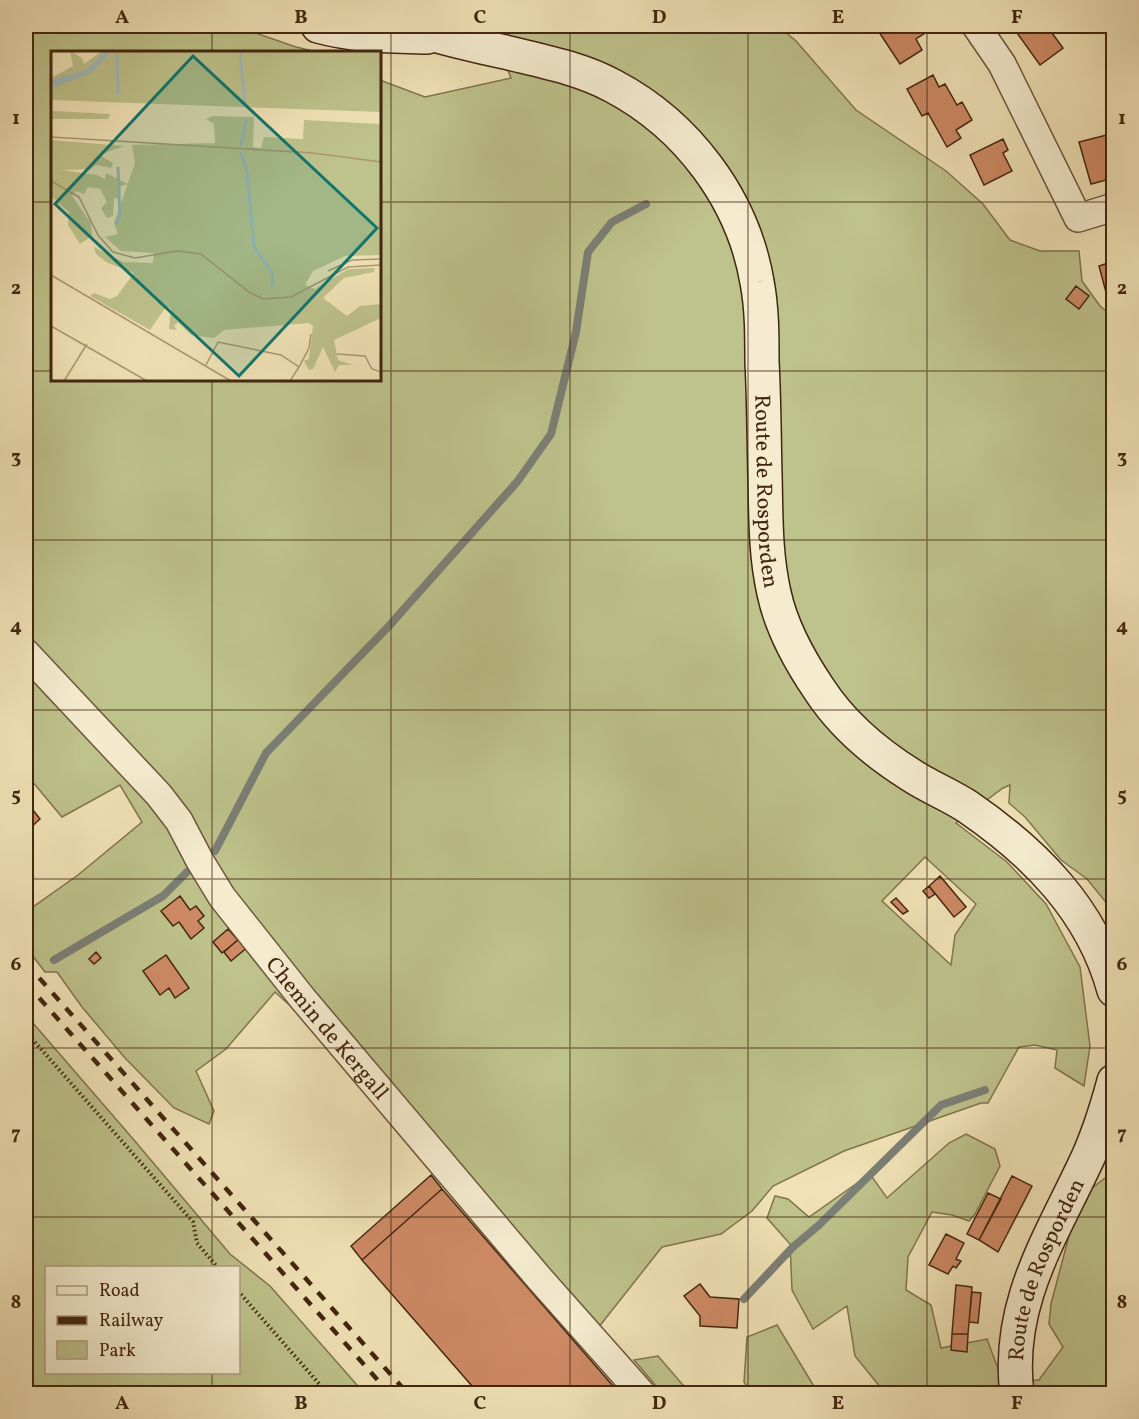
<svg xmlns="http://www.w3.org/2000/svg" width="1139" height="1419" viewBox="0 0 1139 1419" font-family="Vollkorn,serif">
<style>
.green{fill:#bec28b;stroke:#80744e;stroke-width:1.5;fill-rule:evenodd}
.lines{fill:none;stroke-linecap:round;stroke-linejoin:round}
.stream{stroke:#7b7f76;stroke-width:8}
.building{fill:#cd8a65;stroke:#432610;stroke-width:1.5}
.minor-casing{stroke:#6e553a;stroke-width:30}
.secondary-casing{stroke:#432610;stroke-width:36}
.path{stroke:#432610;stroke-width:4;stroke-dasharray:1.5 3;stroke-linecap:butt}
.minor{stroke:#f5ecd0;stroke-width:27}
.secondary{stroke:#f5ecd0;stroke-width:33}
.rail{stroke:#432610;stroke-width:4.5;stroke-dasharray:10 10;stroke-linecap:butt}
.grid{fill:none;stroke:#432610;stroke-width:1.5;stroke-opacity:0.55}
.labels{text-anchor:middle;stroke-width:4.5;stroke-linejoin:round;paint-order:stroke}
.street-label{font-size:22px;fill:#432610;stroke:#f5ecd0}
.inset-river{fill:none;stroke:#a0bbba;stroke-width:3}
.inset-road{fill:none;stroke:#ab9774;stroke-width:1.5}
.view{fill:#0f766e;fill-opacity:0.15;stroke:#0f766e;stroke-width:3}
.inset-edge{fill:none;stroke:#432610;stroke-width:3}
.neatline{fill:none;stroke:#432610;stroke-width:2}
.grid-label{font-size:20px;text-anchor:middle;font-weight:bold;fill:#432610}
</style>
<rect width="100%" height="100%" fill="#f0e2b6"/>
<filter id="stains"><feTurbulence type="fractalNoise" baseFrequency=".00333" numOctaves="4"/><feColorMatrix values="0 0 0 0 .2 0 0 0 0 .09 0 0 0 0 .02 0 0 0 .5 -.17"/></filter>
<radialGradient id="worn" r=".72"><stop offset=".6" stop-color="#630" stop-opacity="0"/><stop offset="1" stop-color="#630" stop-opacity=".3"/></radialGradient>
<path class="green" d="M26,26H235L296,47L317,52H52V380H380V80L425,97L511,78L490,26H778L796,41L856,110L946,171L983,204L1010,240L1040,251H1079L1082,281L1100,306L1113,317V911L1087,879L1061,860L1025,817L1009,803L1010,785L1003,788L956,823L1007,862L1046,904L1080,967L1090,1046L1084,1086L1055,1068L1057,1050L1035,1045L1019,1047L988,1103H981L844,1151L773,1186L752,1211L721,1234L662,1247L598,1328L408,1113L275,992L226,1049L196,1071L214,1111L209,1124L174,1108L125,1058L82,1007L57,972H45L26,947V912L78,875L142,822L120,785L62,817L26,774ZM925,857L976,904L955,935L951,965L882,901Z
M26,1015L134,1140L230,1254L270,1286L364,1393H26ZM46,1268H238V1372H46Z
M966,1134L995,1149L1000,1166L975,1214L969,1221L952,1215L932,1212L908,1257L906,1290L931,1305L941,1348L987,1339L1003,1382L1039,1380L1063,1347L1049,1324L1051,1304L1079,1198L1113,1172V1393H885L855,1356L847,1306L813,1329L792,1290L790,1244L767,1218L775,1196L788,1199L809,1217L870,1174L887,1198L949,1143Z
M777,1325L818,1393H751L744,1382L747,1337Z
M658,1356L682,1384L695,1393H662L634,1360Z"/>
<g class="lines">
<path class="stream" d="M215,851L266,753L388,627L517,482L551,434L576,332L588,252L612,222L646,204
M54,960L163,896L187,872
M744,1299L793,1247L819,1225L941,1105L985,1090"/>
</g>
<path class="building" d="M875,26H920L925,33L916,39L922,50L900,64Z
M1012,26H1047L1063,48L1040,65Z
M1114,53V68H1111L1109,55Z
M933,75L939,87L945,84L957,105L962,102L972,120L956,130L961,138L947,147L928,113L922,116L907,89Z
M1107,135L1114,160V178L1091,184L1079,142Z
M1003,139L1008,150L1003,153L1012,171L984,185L970,155Z
M1114,261V294L1107,296L1099,266Z
M1076,286L1089,296L1079,309L1066,299Z
M29,805L40,819L26,832V808Z
M940,876L966,907L954,917L929,886Z
M929,886L935,894L929,898L923,891Z
M180,896L190,910L196,906L204,916L198,921L204,928L191,939L179,922L173,926L161,911Z
M896,898L908,911L903,914L891,902Z
M228,929L238,940L222,953L213,942Z
M241,937L249,946L231,961L224,952Z
M96,952L101,958L94,964L89,959Z
M166,955L189,988L175,998L169,988L160,995L143,971Z
M431,1175L442,1189L362,1260L351,1246Z
M1012,1176L1032,1186L998,1252L979,1240Z
M442,1189L620,1394H479L362,1260Z
M988,1193L1001,1199L979,1240L967,1234Z
M946,1234L964,1243L956,1259L961,1261L956,1268L953,1266L948,1274L929,1265Z
M700,1284L710,1297L739,1299L737,1328L700,1326V1316L684,1296Z
M956,1285L972,1287L968,1334H952Z
M972,1292L981,1293L978,1323L969,1322Z
M952,1334H968L967,1352L951,1350Z"/>
<g class="lines">
<defs>
<g id="minor">
<path d="M976,26L1002,64L1078,218L1114,207"/>
<path id="s1" d="M26,653L159,795L179,821L200,861L222,897L303,999L539,1278L642,1394"/>
</g>
<g id="secondary">
<path d="M318,26C354,36 390,36 427,37"/>
<path id="s2" d="M402,26C436,36 470,45 505,52C541,61 580,68 613,86C687,125 743,199 757,282C762,308 762,335 762,362C764,399 764,437 765,475C766,515 765,553 774,593C781,626 800,661 819,689C841,723 876,753 911,775C929,787 950,795 968,807C1035,853 1092,910 1114,990"/>
<path id="s3" d="M1017,1394C1006,1307 1048,1242 1083,1168C1097,1140 1106,1111 1114,1081"/>
</g>
</defs>
<use href="#minor" class="minor-casing"/>
<use href="#secondary" class="secondary-casing"/>
<path class="path" d="M26,1032L193,1222L197,1243L218,1268
M238,1291L328,1394"/>
<use href="#minor" class="minor"/>
<use href="#secondary" class="secondary"/>
<path class="rail" d="M26,963L408,1394
M26,983L390,1394"/>
</g>
<path class="grid" d="M212,26V52M391,26V1394M570,26V1394M748,26V1394M927,26V1394M26,202H52M380,202H1114M26,371H52M380,371H1114M212,380V1268M26,540H1114M26,710H1114M26,879H1114M26,1048H1114M26,1217H1114M212,1372V1394"/>
<g class="labels">
<g class="street-label">
<text dy="8" stroke="none"><textPath href="#s2" startOffset="681">Route de Rosporden</textPath></text>
<text dy="8" stroke="none"><textPath href="#s1" startOffset="483">Chemin de Kergall</textPath></text>
<text dy="8" stroke="none"><textPath href="#s3" startOffset="130">Route de Rosporden</textPath></text>
</g>
</g>
<g transform="translate(51 51)">
<rect width="330" height="330" fill="#f0e2b6"/>
<path d="M19,0L31,7L33,13L51,0H330V61L0,49V27L22,15ZM0,60H3L59,63L57,68H0ZM161,65L203,66L202,96L210,97L213,86L252,88L253,69L330,73V204L294,205L262,220L254,234L264,238L297,218L324,217L323,221L293,227L272,247L296,265L309,255L330,253V267L283,289L287,309L302,314H288L284,321L272,296L262,318L258,319L253,310L258,308L262,275L258,272L173,279L163,287L140,284L127,271L123,275L126,279L118,278L120,257L115,256L99,279L39,245L43,242L59,248L66,245L83,222L55,211L45,203L43,196L72,211L102,212L103,202L70,200L54,186L67,183L63,172L84,112L81,94L164,92L163,73L155,68ZM0,89L73,95L48,104L62,112L60,117L46,114L39,118L10,119L46,124L54,128L55,122L77,133L70,135L68,148L63,147L62,165L56,167L50,157L56,151L49,138L37,136L33,143L25,140L21,145L40,172L41,185L29,193L17,174L18,161L0,145Z" fill="#bec28b"/>
<path d="M55,0H61L39,23L0,37L1,29L36,18Z" fill="#a0bbba"/>
<path class="inset-river" d="M66,0L67,44M189,0L194,55M190,95L195,68M190,102L196,120L203,196L222,223L221,236M65,173L69,165L67,116"/>
<path class="inset-road" d="M0,86L262,102L330,111M0,130L28,146L47,184L62,201L84,207L126,200L150,203L198,241L212,248L240,246L297,216L330,214M277,220L301,209L330,208M0,224L180,330M0,275L96,330M286,303L314,305L321,318L330,321M155,314L167,291L230,304L248,316L239,330M248,316L258,297L260,283M13,330L36,293"/>
<path class="view" d="M142,5L326,177L188,325L4,153Z"/>
<rect width="330" height="330" class="inset-edge"/>
</g>
<rect width="1139" height="1419" fill="none" stroke="#f0e2b6" stroke-width="66"/>
<rect x="45" y="1266" width="195" height="108" fill="#f5ecd0" stroke="#ae9d83" stroke-width="1.5"/>
<rect x="57" y="1286" width="30" height="9" fill="#f5ecd0" stroke="#ae9d83" stroke-width="1.5"/>
<text x="99" y="1296" font-size="18" fill="#432610">Road</text>
<rect x="57" y="1316" width="30" height="9" fill="#432610" stroke="#ae9d83" stroke-width="1.5"/>
<text x="99" y="1326" font-size="18" fill="#432610">Railway</text>
<rect x="57" y="1341" width="30" height="18" fill="#bec28b" stroke="#ae9d83" stroke-width="1.5"/>
<text x="99" y="1356" font-size="18" fill="#432610">Park</text>
<rect x="33" y="33" width="1073" height="1353" class="neatline"/>
<g class="grid-label">
<text x="122" y="23">A</text>
<text x="301" y="23">B</text>
<text x="480" y="23">C</text>
<text x="659" y="23">D</text>
<text x="838" y="23">E</text>
<text x="1017" y="23">F</text>
<text x="16" y="124">1</text>
<text x="1122" y="124">1</text>
<text x="16" y="294">2</text>
<text x="1122" y="294">2</text>
<text x="16" y="463">3</text>
<text x="1122" y="463">3</text>
<text x="16" y="632">4</text>
<text x="1122" y="632">4</text>
<text x="16" y="801">5</text>
<text x="1122" y="801">5</text>
<text x="16" y="970">6</text>
<text x="1122" y="970">6</text>
<text x="16" y="1139">7</text>
<text x="1122" y="1139">7</text>
<text x="16" y="1308">8</text>
<text x="1122" y="1308">8</text>
<text x="122" y="1409">A</text>
<text x="301" y="1409">B</text>
<text x="480" y="1409">C</text>
<text x="659" y="1409">D</text>
<text x="838" y="1409">E</text>
<text x="1017" y="1409">F</text>
</g>
<rect width="100%" height="100%" filter="url(#stains)"/>
<rect width="100%" height="100%" fill="url(#worn)"/>
</svg>
